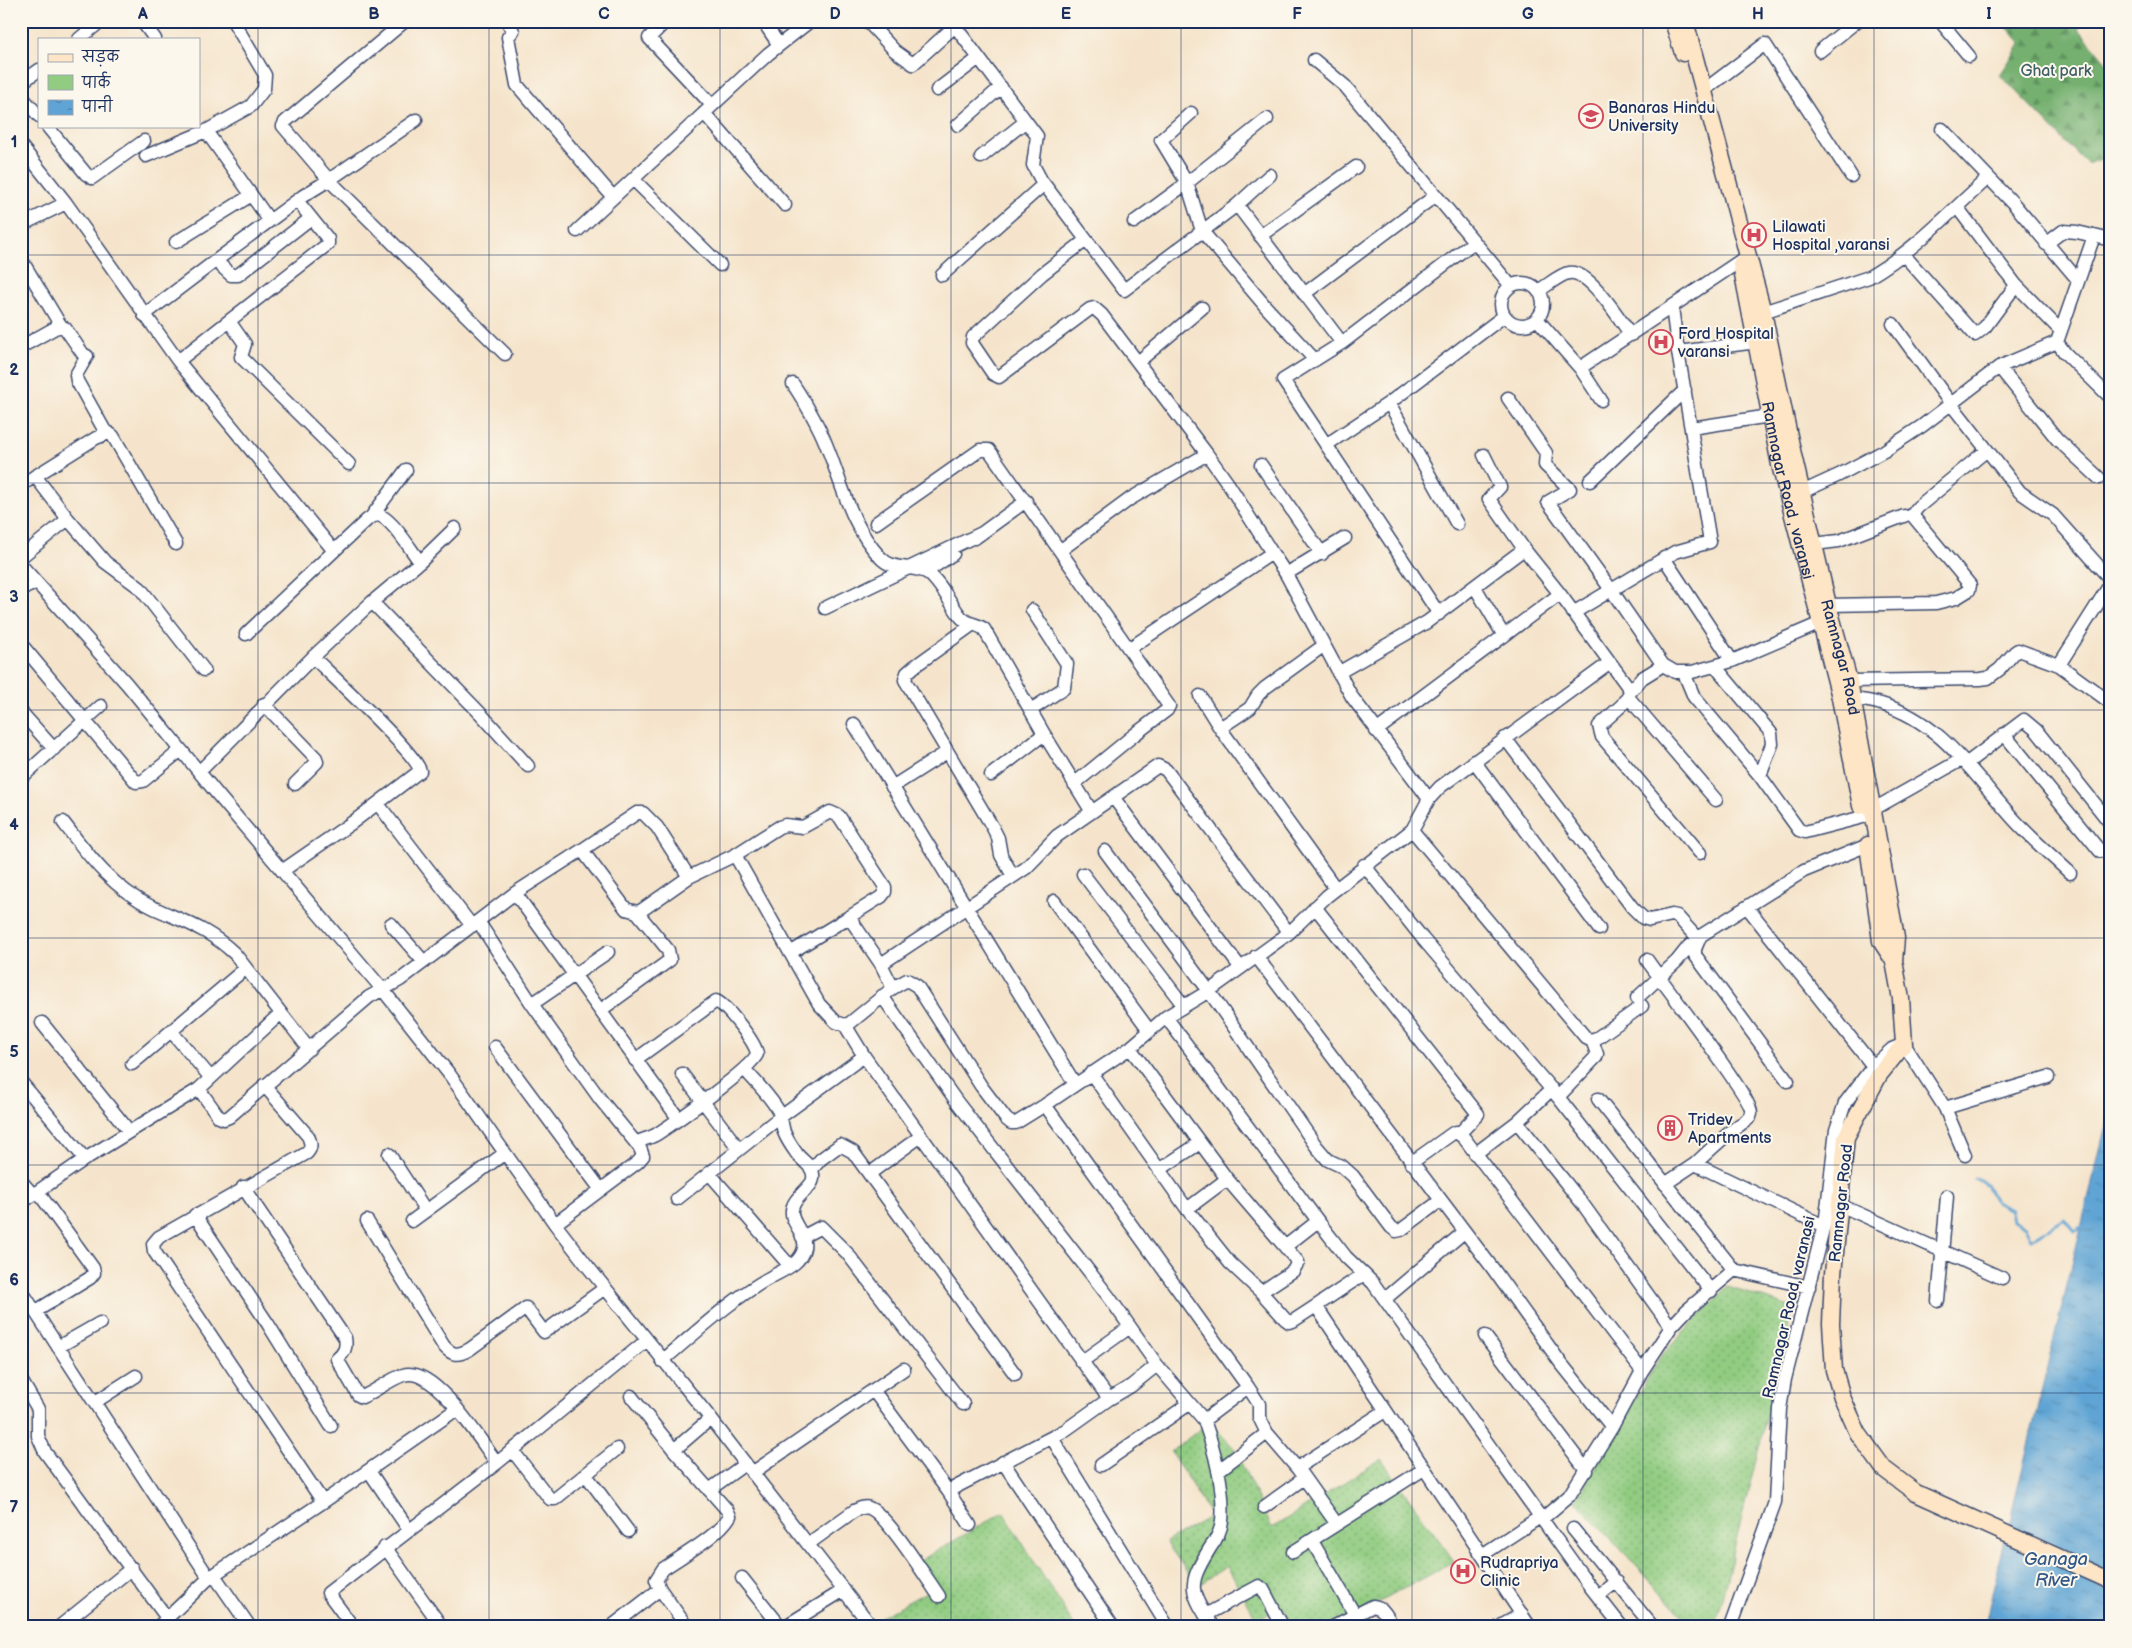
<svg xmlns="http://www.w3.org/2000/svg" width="2132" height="1648" viewBox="0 0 2132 1648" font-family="'Balsamiq Sans','Playpen Sans Deva',sans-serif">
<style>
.green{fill:url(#green-dots);stroke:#567e70}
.forest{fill:url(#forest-firs);stroke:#487066}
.water{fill:url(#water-ripples);stroke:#3d6a99}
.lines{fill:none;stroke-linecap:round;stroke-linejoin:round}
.stream{stroke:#5fa4d4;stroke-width:3}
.street-casing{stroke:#3c4a6e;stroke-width:15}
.secondary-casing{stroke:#3c4a6e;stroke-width:19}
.street{stroke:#fff;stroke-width:12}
.secondary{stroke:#fde5c5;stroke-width:16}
.grid{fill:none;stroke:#1b2f5e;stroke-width:1;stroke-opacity:0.55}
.labels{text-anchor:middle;stroke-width:4;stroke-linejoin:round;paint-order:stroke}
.park-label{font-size:16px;fill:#3e5e68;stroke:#fbf7ec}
.poi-label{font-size:16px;fill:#1b2f5e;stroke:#fbf7ec;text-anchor:start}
.street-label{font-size:16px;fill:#1b2f5e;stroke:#fbf7ec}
.water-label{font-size:18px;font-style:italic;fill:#335887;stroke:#fbf7ec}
.neatline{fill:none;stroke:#1b2f5e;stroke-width:2}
.grid-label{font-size:16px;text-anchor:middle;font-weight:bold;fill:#1b2f5e}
</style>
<defs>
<pattern id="green-dots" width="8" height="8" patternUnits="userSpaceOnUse" patternTransform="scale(1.25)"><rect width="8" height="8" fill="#91cc81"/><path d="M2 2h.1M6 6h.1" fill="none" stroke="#76a66d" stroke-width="1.8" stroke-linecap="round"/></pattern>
<pattern id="forest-firs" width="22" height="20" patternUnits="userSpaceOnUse" patternTransform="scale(1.25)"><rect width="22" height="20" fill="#74b06f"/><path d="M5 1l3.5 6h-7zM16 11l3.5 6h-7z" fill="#5e905e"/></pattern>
<pattern id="water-ripples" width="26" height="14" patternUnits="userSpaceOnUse" patternTransform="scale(1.25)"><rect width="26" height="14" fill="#5fa4d4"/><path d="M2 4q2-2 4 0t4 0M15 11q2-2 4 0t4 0" fill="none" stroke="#4e86af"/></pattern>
</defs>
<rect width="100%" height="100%" fill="#fbf7ec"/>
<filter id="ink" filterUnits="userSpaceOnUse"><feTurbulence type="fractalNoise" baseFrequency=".02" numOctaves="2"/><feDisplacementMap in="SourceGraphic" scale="10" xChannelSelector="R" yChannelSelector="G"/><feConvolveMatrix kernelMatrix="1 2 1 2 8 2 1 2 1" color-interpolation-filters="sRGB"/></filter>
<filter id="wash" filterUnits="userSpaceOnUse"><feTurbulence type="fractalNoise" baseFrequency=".0096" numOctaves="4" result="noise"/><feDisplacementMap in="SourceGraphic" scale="20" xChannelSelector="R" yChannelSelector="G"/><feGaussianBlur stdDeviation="1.12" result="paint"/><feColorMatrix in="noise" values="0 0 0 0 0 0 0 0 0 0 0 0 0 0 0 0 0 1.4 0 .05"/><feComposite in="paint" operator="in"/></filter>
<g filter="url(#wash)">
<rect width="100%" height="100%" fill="#f5e4cb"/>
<path class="green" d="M1728,1287L1793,1308L1715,1627H1693L1576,1501L1661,1356Z
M1209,1422L1234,1448L1272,1528L1381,1459L1454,1561L1333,1627H1293L1283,1607L1257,1620L1227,1566L1197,1586L1166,1542L1211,1516L1171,1452Z
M1003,1512L1075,1627H886L879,1618L937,1586L918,1562Z"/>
<path class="forest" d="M2001,21H2087L2079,29L2111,68V155L2107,157L2087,164L2000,75L2021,43Z"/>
<path class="water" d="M2111,1104V1627H1984Z"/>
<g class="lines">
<path class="stream" d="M1975,1178L1987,1186L1995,1202L2011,1210L2013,1220L2025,1227L2031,1239L2064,1219L2074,1231L2085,1225"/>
</g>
</g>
<g filter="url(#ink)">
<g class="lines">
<defs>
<path id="street" d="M142,21L155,39
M405,21L285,122L283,126L329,180L416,120
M507,21L513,31L508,37L517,85L613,197
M666,21L649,38L712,105
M763,21L779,45
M867,21L895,51L913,64L955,26
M962,21L955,26L1037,136L1033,165L1041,180L1124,290L1237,205L1270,175
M1940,21L1969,56
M79,39L101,21
M1820,51L1857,21
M1314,60L1345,86L1511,286
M21,83L39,70
M937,90L979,58
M1703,91L1765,44L1851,176
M21,96L39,116
M704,113L785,205
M1267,119L1187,183L1202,231L1266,307L1315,360
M958,125L1001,87
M47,126L86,174L92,178L144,141
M1942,129L2013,203L2078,280
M206,131L269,220
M21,146L66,203L178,361L229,321
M146,156L206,131L251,106L264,89L265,75L233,21
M981,157L1026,121
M633,179L720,265
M1237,205L1342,343
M1957,207L2016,285
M1134,222L1187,183L1161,140L1191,113
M21,225L66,203
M577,231L768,54L810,21
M1260,236L1356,167
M2094,236L2057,342L2065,353L2111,398
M1086,240L1042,274L973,337L972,343L993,374L999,377L1090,309L1094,308L1102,315L1207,454
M176,242L250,196
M2046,244L2063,231L2077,232L2111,240
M1903,254L1975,335L1985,327L2016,285L2061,331
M21,259L61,326
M214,262L299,199
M942,275L1044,184
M1501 304a21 21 0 1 1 42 0a21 21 0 1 1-42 0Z
M1538,291C1547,286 1560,274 1569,273C1590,270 1619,319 1631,335
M1304,294L1435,196
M1672,307L1678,352
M1763,312L1869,277C1914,251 1950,212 1988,178
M144,315L214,262H217L231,275H238L311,218
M1537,319L1580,368L1601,400
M1893,324L1951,404L2020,492L2053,515L2111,580
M21,347L55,328L61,326L65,328L83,354L87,356L76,375L77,381L106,433
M178,361L334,551L246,634
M1138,362L1202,308
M1999,367L2057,439L2099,478
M1580,368L1740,261L1747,258
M793,384C804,401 815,419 823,437C841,478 849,524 880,557C892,571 910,565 926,572C939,579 951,605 961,617C968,625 976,623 984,629L1044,734
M1508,398L1546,453L1545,465L1570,489L1548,502L1612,591L1663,665L1642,678L1631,691
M1389,403L1457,524
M1691,428L1770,416
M1326,445L1389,403L1504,316
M1484,455L1500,487L1489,499L1524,549L1560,594L1631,691L1622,705L1599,726L1602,737L1700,853
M349,464L241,357L245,344L229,321L328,244V239L299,203V199L303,196L329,180L505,354
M1261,465L1322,554
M35,476L68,519L105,562L140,588L204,670
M1590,481L1685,390
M21,485L96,438L109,433L113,436L176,544
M1802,492L1839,475L1884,451L1922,426L1999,367L2057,342
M372,516L406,470
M876,523L980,450H989L1169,706L1167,710L1134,735L1074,784
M975,538L1026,501
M1814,544L1839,541L1904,516
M1061,550L1130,499L1207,454L1229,485L1272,553
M334,551L367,520C371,517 376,514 381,516C394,522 411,550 420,562
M21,557L68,519
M1664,558L1732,661
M21,565L127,684L218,795L383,990L450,1075L555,1224L589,1268L707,1414L872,1627
M926,572L953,554
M1286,574L1345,538
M1475,587L1504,636
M21,589L37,583
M372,602L480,713L528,766
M1828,605L1936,603L1956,598L1969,590L1970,585L1912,515L1918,507L1987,450
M825,608L982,533
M1573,613L1675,552L1710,542L1678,352L1757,342
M1439,614L1283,380L1342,343L1474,242
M972,625L915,666L907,673L905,680L993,828L998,838L1001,855L1013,876
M21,644L136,782L143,781L181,750
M1130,648L1272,553L1286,574L1352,697L1429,799
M1663,665L1675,672H1692L1732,661L1821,623
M2059,665L2111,583
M1715,666L1771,733L1772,744L1760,776
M1338,673L1427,622L1524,549
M1684,673L1694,697L1760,776L1799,830L1805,832L1863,817
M1849,681L1980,679L1988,678L2000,669L2015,652L2018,650L2059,665L2111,703
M1200,696L1220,728L1336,889
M1628,697L1716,800
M1851,699C1861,700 1872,701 1881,704C1940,721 1972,772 2010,815C2028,836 2050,854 2070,873
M264,704L316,758L317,762L295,784
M1031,710L1064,688L1067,664L1032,610
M21,712L54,749
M854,724L1075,1084
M1220,728L1250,708L1258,695L1265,688L1323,646
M1376,731L1560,594
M2004,734L2100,851
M1505,738L1632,907L1643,918L1650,920L1672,915L1677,916L1697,938L1804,871L1868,845
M1474,761L1599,929
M199,772L313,657L372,602L420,562L455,528
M991,775L1044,734L1092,812
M21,778L101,706
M892,787L947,752
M1113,797L1240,967
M378,804L472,926
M1872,810L1959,761L1967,763L2024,720L2036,730L2111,824
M63,822C88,855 113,889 152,907C184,922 208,928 235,954L309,1049
M1412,830L1586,1038L1590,1040L1597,1038L1642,1006
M582,850L637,813H643L657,827L689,877
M1105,851L1209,991L1316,1146L1328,1160L1343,1167L1353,1176L1391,1227L1396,1231L1401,1230L1440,1201
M735,855L779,827L785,825L803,827L830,812L839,816L885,887V892L881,897L849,917
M1364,865L1423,939L1558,1097L1711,1291
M282,871L353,822L420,771C418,755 330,674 313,657
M1083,874L1184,1006
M515,893L678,1118
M1054,901L1149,1030
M1315,907L1478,1114L1459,1134
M1747,907L1873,1066
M478,921L532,1004L608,952
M391,924L424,962
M1700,937L1695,949V955L1788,1081
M1256,956L1491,1266L1560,1362L1612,1427
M1647,960C1660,979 1754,1101 1751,1113C1750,1118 1745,1122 1741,1124C1724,1136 1710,1150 1695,1164
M881,964L1026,868L1057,836L1158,766L1166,770L1289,933
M893,988L907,980L917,986L981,1086L1006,1119L1011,1123H1016L1045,1105
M882,996L957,1102L1109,1297L1157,1365L1204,1420L1248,1387
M1637,998L1677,961L1689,946
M532,1004L600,1099L640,1148L643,1156L638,1162L555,1224
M601,1010L670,960L668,950L637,912
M1166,1017L1318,1221L1346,1257L1373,1283L1589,1585L1622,1627
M42,1023L129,1131
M171,1031L211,1078
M495,1047L601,1190
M1130,1048L1045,1105L1248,1387L1259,1404V1417L1267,1433
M864,1056L1109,1399
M635,1060L716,1001C726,1005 756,1043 757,1054C751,1069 674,1123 657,1134C651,1138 643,1139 636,1143
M132,1064L246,968
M1091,1073L1187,1209
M682,1074L739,1149
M21,1082L85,1159
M199,1089L281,1013
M1552,1089L1517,1122L1582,1203L1671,1327
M1558,1097L1596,1057L1597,1054L1592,1040
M1598,1099L1734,1270L1809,1287
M1945,1108L2048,1077
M389,1154L426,1211
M1475,1154L1517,1122
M1411,1163L1453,1133L1456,1132L1464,1138L1642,1371
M812,1169L821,1159L840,1145L853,1152L1015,1374
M1159,1170L1200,1143
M709,1173L790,1266
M869,1174L921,1136
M1227,1179L1298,1262L1293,1271L1261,1292
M21,1181L33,1195
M1665,1184L1695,1164L1824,1226
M243,1187L345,1338C347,1348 344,1353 337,1359L358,1395L362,1397C376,1391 389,1380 403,1375C434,1364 481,1442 497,1463
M677,1199L775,1121L864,1056L845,1025L850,1023L893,988L881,964L849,917L790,953
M21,1203L85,1159L199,1089L219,1117L224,1119L229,1117L369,997L400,980L515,893L582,850L626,909L637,912L642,910L689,877L735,855L819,1004L836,1022L845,1025
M1840,1205L2002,1278
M195,1215L268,1324L331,1426
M367,1221L443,1345C452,1356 458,1356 470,1349L526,1308L544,1332L605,1288
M412,1221L505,1153
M802,1237L821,1227L847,1253L963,1404
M1286,1246L1318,1221
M21,1290L209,1578
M1385,1299L1464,1232
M1938,1301L1947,1196
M1316,1306L1364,1274
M36,1311L90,1278L94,1273L93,1268L38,1192
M1485,1336L1587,1471
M58,1347L100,1323
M662,1361C697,1332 731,1299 771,1277C783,1270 801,1264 804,1248C807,1232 787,1222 793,1206C796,1196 812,1187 813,1179C815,1167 803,1162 797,1154C792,1147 787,1140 784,1132C781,1122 782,1115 776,1107C767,1093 755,1081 744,1069
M1081,1362L1130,1327
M21,1380L38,1409V1436L45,1452L167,1618
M873,1390L948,1491L970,1525
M631,1396L674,1450L727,1510L730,1516C717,1537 683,1555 663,1569L656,1580L660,1589L687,1627
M95,1402L136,1376
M1204,1420C1214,1449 1225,1489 1222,1521C1221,1531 1216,1540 1210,1548C1187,1586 1189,1590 1213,1627
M1052,1438L1168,1627
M512,1450L550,1499H555L617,1449
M674,1450L710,1419
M1003,1462L1113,1627
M1101,1465L1189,1404
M369,1471L409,1530
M1218,1471L1267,1433L1297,1468
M752,1473L904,1369
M586,1475L628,1531
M709,1490L745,1464
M948,1491L1064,1431L1109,1399L1131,1386L1157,1365
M323,1502L457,1409
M1264,1507L1303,1479
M1542,1519L1569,1496L1612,1427L1642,1371L1671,1327L1686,1311L1734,1270
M1336,1523L1297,1468L1385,1411
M1573,1529L1653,1627
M1312,1541L1355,1615
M808,1544L854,1511C859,1509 864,1506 869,1508C886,1513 927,1579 939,1596
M385,1547L442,1627
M1293,1552L1424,1469
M1482,1555L1540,1517
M214,1575L250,1627
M742,1578L781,1627
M1598,1596L1617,1581
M1205,1615L1259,1586L1263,1589L1283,1627
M59,1627L132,1568
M158,1627L209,1578L323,1502L154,1251L153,1244L159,1237L307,1153C312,1147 311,1143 308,1136L264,1085
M353,1627L328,1593L497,1463L646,1341
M611,1627L660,1589
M784,1627L844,1590
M1332,1627L1373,1606C1384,1607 1388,1618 1393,1627
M1499,1627L1522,1614
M1530,1627L1316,1306L1293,1321L1289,1322L1285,1319L1261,1292L1230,1263L1187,1209L1227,1179L1130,1048L1166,1017L1209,991L1289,933L1327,896L1412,830L1429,799L1440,787L1609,663
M1730,1627L1775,1502L1780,1409L1785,1379L1826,1217L1836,1130L1845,1103L1873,1066L1892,1049L1904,1044L1945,1108L1965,1155"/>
<g id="secondary">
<path d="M1673,21L1683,53"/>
<path id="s1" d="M1685,21L1763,312L1793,455L1828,605L1849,681L1896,938L1894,961L1901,999L1904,1044L1879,1075L1846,1137L1833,1274L1831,1324L1834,1370L1842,1397L1858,1433L1884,1469L1916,1493L2111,1581"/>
<path id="s2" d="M1741,264L1780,465L1839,693L1861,806"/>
<path d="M1868,845L1881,941L1894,961"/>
</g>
</defs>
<use href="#street" class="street-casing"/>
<use href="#secondary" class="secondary-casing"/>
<use href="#street" class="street"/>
<use href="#secondary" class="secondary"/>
</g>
</g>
<path class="grid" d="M258,21V1627M489,21V1627M720,21V1627M951,21V1627M1181,21V1627M1412,21V1627M1643,21V1627M1874,21V1627M21,255H2111M21,483H2111M21,710H2111M21,938H2111M21,1165H2111M21,1393H2111"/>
<defs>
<symbol id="university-ring" viewBox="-11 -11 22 22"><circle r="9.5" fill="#fbf7ec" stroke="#d1495b" stroke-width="1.5"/><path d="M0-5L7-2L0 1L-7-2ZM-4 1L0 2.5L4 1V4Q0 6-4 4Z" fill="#d1495b"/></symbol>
<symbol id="hospital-ring" viewBox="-11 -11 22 22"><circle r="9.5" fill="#fbf7ec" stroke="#d1495b" stroke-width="1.5"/><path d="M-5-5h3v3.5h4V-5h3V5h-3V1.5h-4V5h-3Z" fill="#d1495b"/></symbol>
<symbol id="building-ring" viewBox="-11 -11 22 22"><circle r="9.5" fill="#fbf7ec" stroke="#d1495b" stroke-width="1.5"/><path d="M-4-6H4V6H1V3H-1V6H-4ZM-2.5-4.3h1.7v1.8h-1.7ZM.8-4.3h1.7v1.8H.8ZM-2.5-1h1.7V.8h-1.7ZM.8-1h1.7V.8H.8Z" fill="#d1495b"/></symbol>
</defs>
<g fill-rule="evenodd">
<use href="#university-ring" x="1577" y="102" width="28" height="28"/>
<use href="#hospital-ring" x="1740" y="221" width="28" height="28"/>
<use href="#hospital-ring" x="1647" y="328" width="28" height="28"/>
<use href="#building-ring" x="1656" y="1114" width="28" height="28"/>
<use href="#hospital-ring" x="1449" y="1557" width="28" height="28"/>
</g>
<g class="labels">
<g class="park-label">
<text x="2056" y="76">Ghat park</text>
</g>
<g class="poi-label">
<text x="1608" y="113">Banaras Hindu<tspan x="1608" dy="18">University</tspan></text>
<text x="1772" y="232">Lilawati<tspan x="1772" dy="18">Hospital ,varansi</tspan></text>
<text x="1678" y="339">Ford Hospital<tspan x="1678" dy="18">varansi</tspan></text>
<text x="1688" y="1125">Tridev<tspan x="1688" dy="18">Apartments</tspan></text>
<text x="1480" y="1568">Rudrapriya<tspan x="1480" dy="18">Clinic</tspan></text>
</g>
<g class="street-label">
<text dy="6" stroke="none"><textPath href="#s2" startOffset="231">Ramnagar Road , varansi</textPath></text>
<text dy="6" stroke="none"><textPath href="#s1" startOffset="655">Ramnagar Road</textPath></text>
<text transform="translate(1840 1203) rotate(-84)" y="6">Ramnagar Road</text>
<text transform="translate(1788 1307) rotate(-77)" y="6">Ramnagar Road, varanasi</text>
</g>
<g class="water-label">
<text x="2056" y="1565">Ganaga<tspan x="2056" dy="21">River</tspan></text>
</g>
</g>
<rect width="2132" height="1648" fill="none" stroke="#fbf7ec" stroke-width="55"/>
<rect x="38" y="38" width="162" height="90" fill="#fbf7ec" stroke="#a1a7b3"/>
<rect x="48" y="54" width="25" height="8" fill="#fde5c5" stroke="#a1a7b3"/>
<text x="82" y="62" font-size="15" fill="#1b2f5e">सड़क</text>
<rect x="48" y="75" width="25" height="15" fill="#91cc81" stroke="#a1a7b3"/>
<text x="82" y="88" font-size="15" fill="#1b2f5e">पार्क</text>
<rect x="48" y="100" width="25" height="15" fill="url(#water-ripples)" stroke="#a1a7b3"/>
<text x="82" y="112" font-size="15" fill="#1b2f5e">पानी</text>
<rect x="28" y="28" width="2076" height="1592" class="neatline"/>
<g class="grid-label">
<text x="143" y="19">A</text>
<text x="374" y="19">B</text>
<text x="604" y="19">C</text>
<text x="835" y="19">D</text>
<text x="1066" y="19">E</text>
<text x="1297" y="19">F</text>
<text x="1528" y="19">G</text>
<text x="1758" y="19">H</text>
<text x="1989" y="19">I</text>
<text x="14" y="147">1</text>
<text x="14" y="375">2</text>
<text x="14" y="602">3</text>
<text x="14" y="830">4</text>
<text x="14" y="1057">5</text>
<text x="14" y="1285">6</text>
<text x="14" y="1512">7</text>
</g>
</svg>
